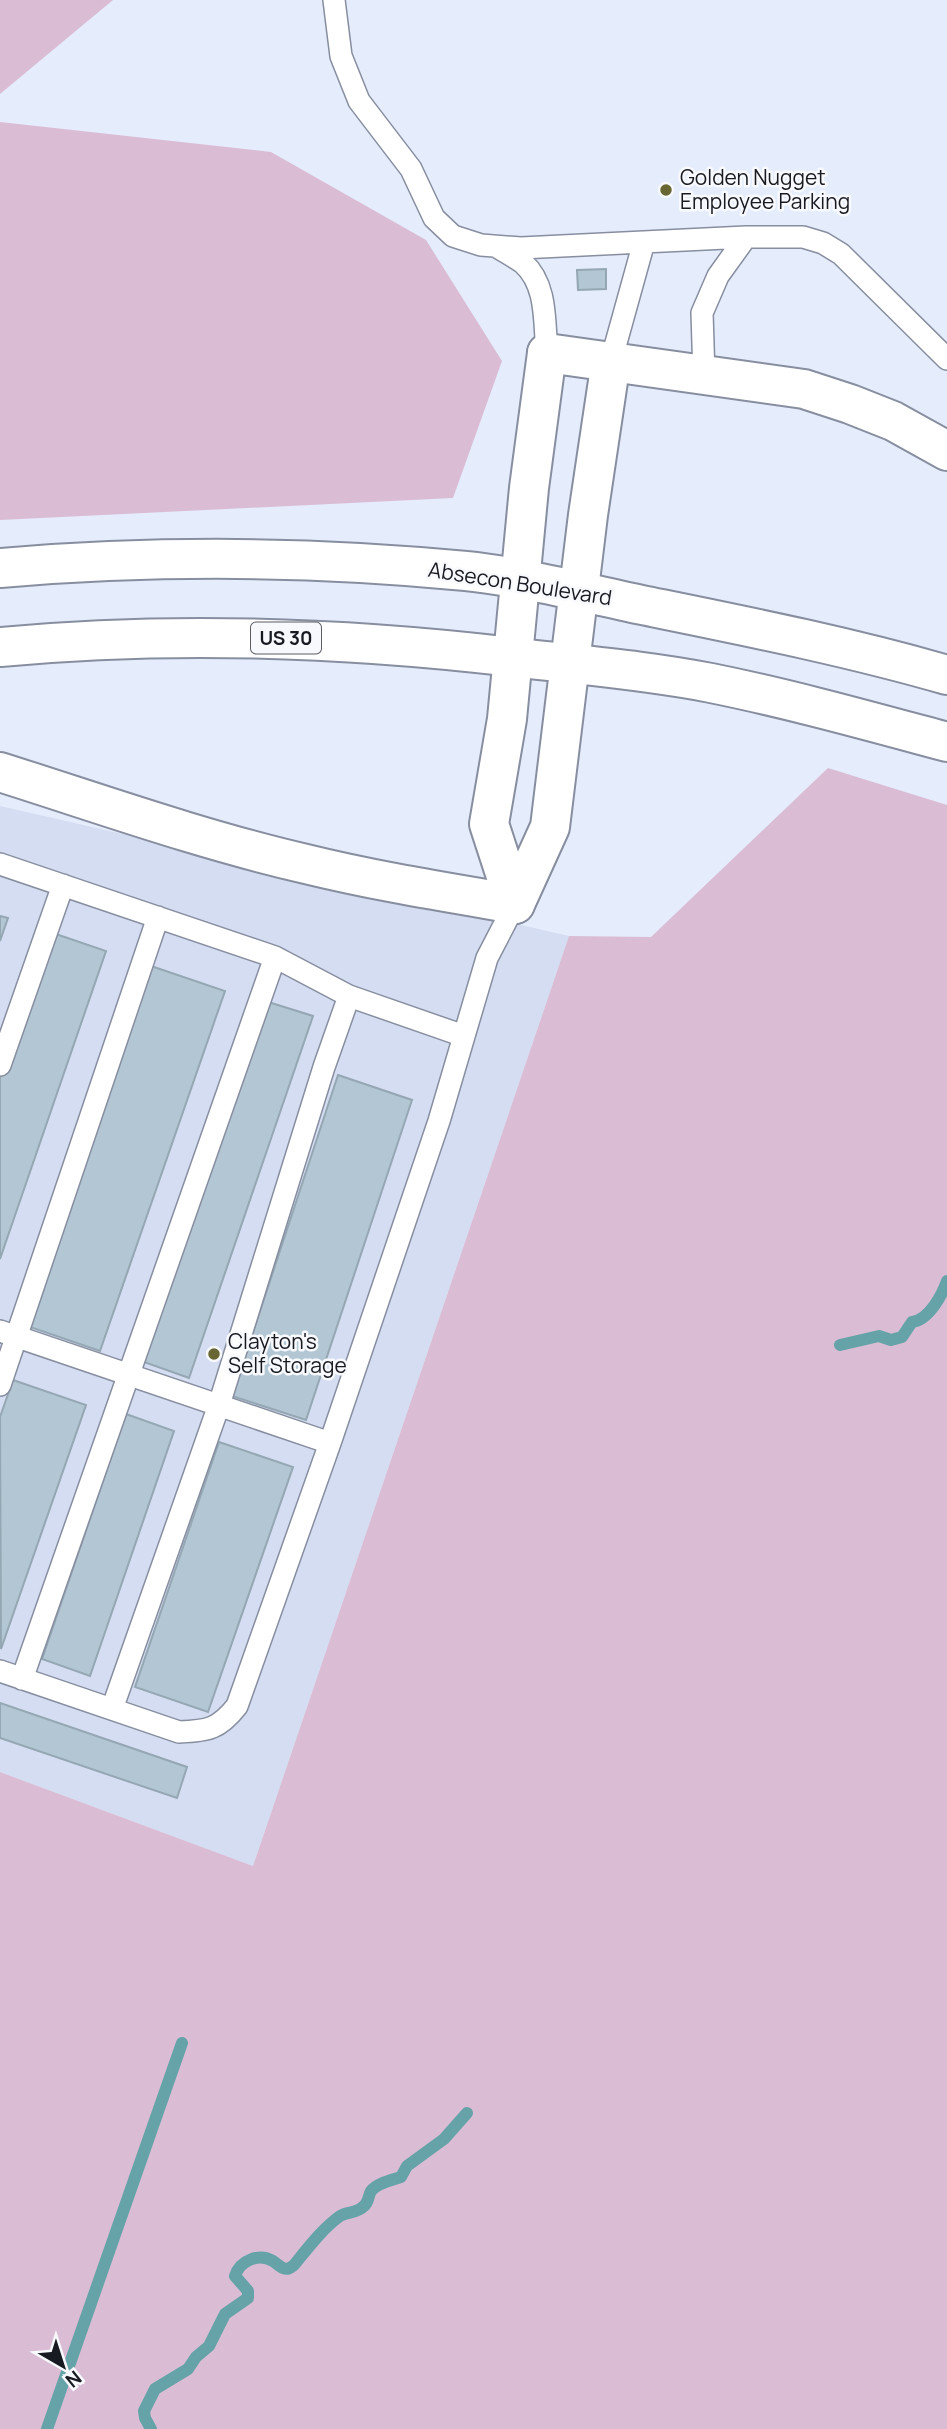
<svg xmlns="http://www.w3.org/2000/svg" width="947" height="2429" viewBox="0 0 947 2429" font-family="Manrope,sans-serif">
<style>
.built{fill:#d4ddf1}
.green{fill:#dabdd5}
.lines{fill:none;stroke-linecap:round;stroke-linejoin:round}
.stream{stroke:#65a3a8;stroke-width:12}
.building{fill:#b2c6d3;stroke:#94a7b3;stroke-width:2}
.lane-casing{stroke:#878ea0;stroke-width:24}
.street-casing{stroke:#878ea0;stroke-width:42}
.highway-casing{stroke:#878ea0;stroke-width:42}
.lane{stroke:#fff;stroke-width:21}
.street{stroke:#fff;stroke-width:38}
.highway{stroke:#fff;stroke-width:38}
.poi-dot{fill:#686632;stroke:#f7f9fd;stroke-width:2.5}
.labels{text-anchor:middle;stroke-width:5;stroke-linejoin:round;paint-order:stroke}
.shield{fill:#f7f9fd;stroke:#5b5d63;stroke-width:2}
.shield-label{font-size:19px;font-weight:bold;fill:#181a21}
.poi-label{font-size:21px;fill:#181a21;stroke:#f7f9fd;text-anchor:start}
.street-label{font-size:21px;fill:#181a21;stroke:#f7f9fd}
</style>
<rect width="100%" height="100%" fill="#e5ecfc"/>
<path class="built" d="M0,806L569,936L253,1866L0,1772Z"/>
<path class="green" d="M0,0H113L0,94Z
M0,122L271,152L426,240L502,361L453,498L0,520Z
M828,768L947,805V2429H0V1772L253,1866L569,936L651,937Z"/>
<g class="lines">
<path class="stream" d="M840,1345L879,1336L891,1340L902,1337L912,1322C929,1320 942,1295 947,1281
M47,2429L182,2043
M151,2429L145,2418L144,2411L155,2389L188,2369L196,2357L209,2346L225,2314L248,2298V2291L235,2276C240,2260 259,2253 273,2261C276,2263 280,2267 283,2268C288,2270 290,2268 294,2265C308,2248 322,2229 340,2216C348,2211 356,2214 364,2206C369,2202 368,2196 371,2191C377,2183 392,2180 401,2177L407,2166L444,2139L467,2113"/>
</g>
<path class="building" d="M606,269V289L578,290L577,270Z
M0,916L8,918L0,941Z
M50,932L106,951L0,1259V1078Z
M151,966L225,991L100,1351L27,1326Z
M265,1001L313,1016L189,1378L141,1361Z
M338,1075L412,1100L306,1420L232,1396Z
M13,1380L86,1405L1,1649L0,1417Z
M126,1414L174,1431L90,1676L42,1659Z
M219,1442L293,1467L208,1712L135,1687Z
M0,1703L187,1767L177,1798L0,1738Z"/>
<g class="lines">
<defs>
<path id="lane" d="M334,0L341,56L359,101L411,169L434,218L453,236L481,245L521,248L746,237H803L823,243L841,254L947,359
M499,248C507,253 516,258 523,263C548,285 544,324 547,353
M611,361L644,242
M704,375L702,313L718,276L746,237
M0,864L275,957L349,996L464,1036
M0,1065L63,885
M0,1331L330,1443
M0,1385L158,917
M0,1671L179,1732C208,1731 219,1729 237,1706L330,1443L439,1121L487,958L515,904
M22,1679L275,957
M112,1709L219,1405L324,1067L349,996"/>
<path id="street" d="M515,904L489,824L507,719L529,488L547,353
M515,904L550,827L588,515L611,361"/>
<path id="highway" d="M547,353L804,389L850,404L893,421L947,451
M0,568C154,555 312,556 466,571C525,577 584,593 642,605C745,626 846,646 947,675
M0,647C170,631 342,637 512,657C578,665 645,670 711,683C790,699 869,721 947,742
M0,772C101,804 202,840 306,864C375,881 445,892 515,904"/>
</defs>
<use href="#lane" class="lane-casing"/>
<use href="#street" class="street-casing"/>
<use href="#highway" class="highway-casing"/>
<use href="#lane" class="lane"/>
<use href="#street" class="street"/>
<use href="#highway" class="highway"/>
</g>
<g class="poi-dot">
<circle cx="666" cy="190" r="7"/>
<circle cx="214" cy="1354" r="7"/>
</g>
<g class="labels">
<rect class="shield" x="251" y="622.5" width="70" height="31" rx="5"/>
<g class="shield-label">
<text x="286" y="645">US 30</text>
</g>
<g class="poi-label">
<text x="680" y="185">Golden Nugget<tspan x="680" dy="24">Employee Parking</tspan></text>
<text x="228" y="1349">Clayton's<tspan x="228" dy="24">Self Storage</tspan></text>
</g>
<g class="street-label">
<text transform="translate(520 584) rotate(9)" y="7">Absecon Boulevard</text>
</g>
</g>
<g transform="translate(63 2366) rotate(141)" stroke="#f7f9fd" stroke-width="5" paint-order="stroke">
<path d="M0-5L12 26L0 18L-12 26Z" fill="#181a21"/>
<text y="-10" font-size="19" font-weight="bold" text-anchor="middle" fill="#181a21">N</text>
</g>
</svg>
